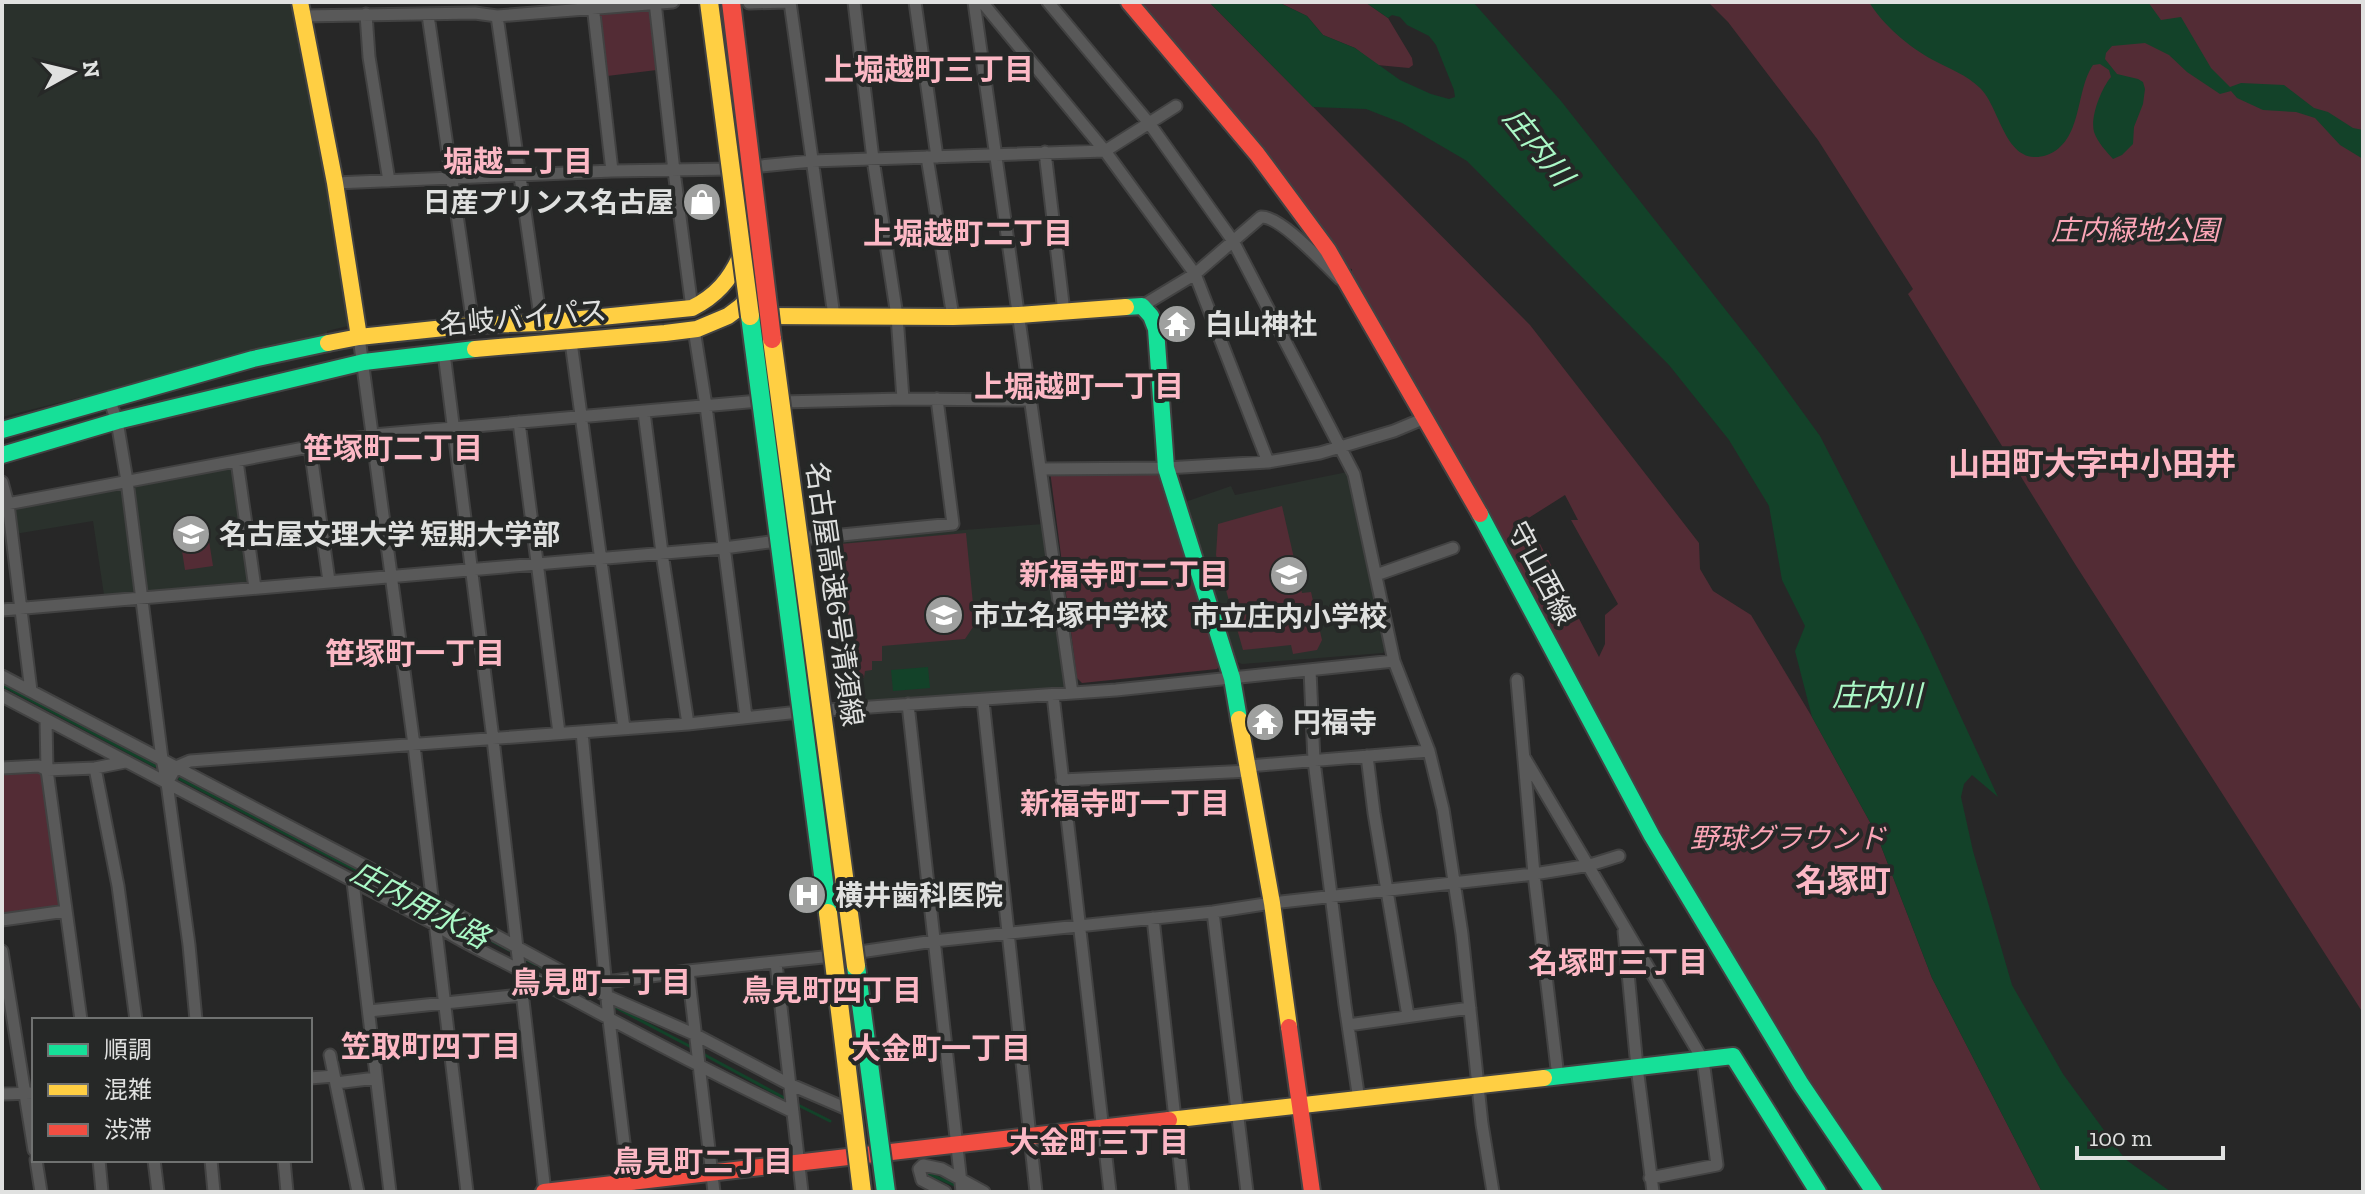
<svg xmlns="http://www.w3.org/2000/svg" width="2365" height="1194" viewBox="0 0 2365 1194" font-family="'Zilla Slab','Noto Sans JP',serif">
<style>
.built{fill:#2a312c}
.green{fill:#532c35;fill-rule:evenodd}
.water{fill:#134229}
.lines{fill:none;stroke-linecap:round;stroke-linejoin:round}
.stream{stroke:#134229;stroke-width:3}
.street-casing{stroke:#424242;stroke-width:15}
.fast-casing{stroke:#424242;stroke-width:20}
.slow-casing{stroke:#424242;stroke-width:20}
.jam-casing{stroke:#424242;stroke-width:20}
.street{stroke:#595959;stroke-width:11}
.fast{stroke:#16e098;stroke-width:16}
.slow{stroke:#ffcf43;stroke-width:16}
.jam{stroke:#f24e42;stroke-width:16}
.fast-bridge-casing{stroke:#424242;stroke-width:22;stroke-linecap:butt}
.slow-bridge-casing{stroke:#424242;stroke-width:22;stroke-linecap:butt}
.jam-bridge-casing{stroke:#424242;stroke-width:22;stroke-linecap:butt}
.fast-bridge{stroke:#16e098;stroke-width:18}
.slow-bridge{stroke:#ffcf43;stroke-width:18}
.jam-bridge{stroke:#f24e42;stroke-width:18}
.labels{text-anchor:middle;stroke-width:8;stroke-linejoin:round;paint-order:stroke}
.poi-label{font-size:28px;font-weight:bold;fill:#e0e1e0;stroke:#262827;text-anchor:start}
.park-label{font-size:28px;font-style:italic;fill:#fba5b6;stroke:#262827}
.street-label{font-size:28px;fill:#e0e1e0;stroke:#262827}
.neighbourhood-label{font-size:30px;font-weight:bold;fill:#fcb8c5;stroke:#262827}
.water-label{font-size:30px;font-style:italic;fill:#aaf8c6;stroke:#262827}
.quarter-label{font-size:32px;font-weight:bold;fill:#fcb8c5;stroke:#262827}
</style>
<rect width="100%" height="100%" fill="#272727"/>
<path class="built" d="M2,2H292L329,183L352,325L327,331V335L2,417Z
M231,466L234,469L250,579L246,582L147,591L133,490L136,484Z
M1347,472L1386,647L1383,653L1242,664L1235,661L1185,502L1231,486L1235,495Z
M118,488L123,492L135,588L133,593L104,595L93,521L15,534L12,513L16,507Z
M1044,524L1066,687L1062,689L848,702L843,698L823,543L825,540Z"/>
<path class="green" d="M1138,2H1209L1530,325L1699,543L1700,569L1713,591L1751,615L1812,717L1876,833L1932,978L2042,1192H1874L1801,1084L1350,287L1352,269L1344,268L1261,146L1166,32ZM1565,495L1578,520H1571L1618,604L1605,615V644L1599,657L1527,519Z
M1278,2H1365L1388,18L1412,58L1413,65L1409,68L1377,65L1355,48L1323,35L1307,16Z
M1708,2H2363V1013L2075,564L1908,294L1913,289L1818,140L1728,22Z
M649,8L657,70L607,76L599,10Z
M1159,469L1219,666L1217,669L1082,683L1077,678L1050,471Z
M1282,506L1302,593L1311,592L1322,640L1317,650L1293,654L1291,645L1243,650L1216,555L1218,524Z
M207,528L213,566L185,570L179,532Z
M966,533L975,624L965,639L882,646V661H872V670L865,671L864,678L855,679L840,544Z
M42,772L61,907L2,916V775Z"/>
<path class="water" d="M1209,2H1278L1307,16L1323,35L1355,48L1400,80L1431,94L1449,99L1455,97L1454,90L1436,45L1429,36L1407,25L1400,17L1392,15L1388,18L1365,2H1473L1561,101L1762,356L1820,436L1923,635L1998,797L1972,775L1964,784L1961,797L1973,851L2012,985L2063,1074L2125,1159L2171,1192H2042L1932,978L1876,833L1812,717L1795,651L1805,626L1782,580L1769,506L1729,440L1669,365L1467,161L1402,123L1366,109L1313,107Z
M1869,2H2148L2161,20L2181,17L2211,68L2230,87L2241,83L2284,85L2314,108L2328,112L2353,128L2363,130V159L2340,145L2315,118L2296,112L2263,110L2237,98L2231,91L2220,94L2187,72L2169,55L2145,43L2112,46L2106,53L2105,59L2117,74L2138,79L2143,82L2145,89L2143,104L2134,127L2133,144L2122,155L2113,159C2106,151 2098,143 2094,132C2090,117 2101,89 2111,77L2109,70L2100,64L2093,65C2075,91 2083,142 2047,155C2005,169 2001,108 1980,88C1967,75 1948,68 1933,60C1909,47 1883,25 1869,2Z
M928,667L930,688L893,691L891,670Z"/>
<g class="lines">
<path class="stream" d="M2,685L155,766
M180,779L431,909
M438,913L513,952
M523,958L584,990
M611,1005L693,1048
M703,1054L788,1100
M794,1103L830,1121
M927,1173L957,1186"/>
<defs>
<path id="street" d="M655,2L674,171L692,308
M790,2L834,316
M854,2L873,159L897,316L903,399
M915,2L937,157
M974,2L1072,693
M982,2L1105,151L1195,274L1268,462
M1048,2L1149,123L1233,241L1354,474L1394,661L1429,751L1443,809L1462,934L1482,1124L1493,1192
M749,3L786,2
M593,5L612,171
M366,14L369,57L389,181
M428,15L473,325
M303,16L475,13L497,16L673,2
M497,16L541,323
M1045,152L1064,312
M927,157L953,317
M335,183L612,171L730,169L812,161L1105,151L1176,106
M1142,306L1195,274L1261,217C1281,216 1324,264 1340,279
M694,329L706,406L746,717
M359,337L414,745L467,1192
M571,342L624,728
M444,353L493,739L545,1192
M109,399L117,421L127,481L162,759L167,783L189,945L196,1020
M782,402L903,399L1031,400
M644,412L662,553L688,724
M519,422L559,733
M310,447L329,581
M237,461L255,588
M1041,469L1166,468L1268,462L1320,453L1394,431L1425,418
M2,482L8,504L31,691
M2,505L373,435L759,401
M801,539L953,524L937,399
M1376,575L1453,548
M2,610L724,548L777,541
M1310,670L1314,761L1345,1005L1359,1100
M2,676L432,901L607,996L696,1035L789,1084L852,1111
M1517,680L1534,874L1558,1077
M1053,695L1110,1192
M2,696L435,924C462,943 492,955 521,971C611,1020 701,1068 793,1112
M983,700L1036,1192
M908,704L962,1192
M46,720L47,770L81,1020
M582,732L609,1020L630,1192
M1367,756L1374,813L1408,1016
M1524,757L1703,1060L1717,1165L1650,1178
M1249,766L1429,751
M2,768L39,766L47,770L95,768L125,762
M95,768L118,886L136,1020
M1062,780L1250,771
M167,783L176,767L190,761L688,724L799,712L1116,690L1394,661
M353,882L390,1192
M1213,912L1247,1192
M1153,918L1183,1192
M2,920L66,911
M1624,931L1637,1067L1653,1192
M2,951L34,1150
M776,963L802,1192
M688,971L714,1192
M606,982L688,971L833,956L934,941L1213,912L1272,903L1534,874L1590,865L1619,856
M369,1011L521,995
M1348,1025L1470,1008
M330,1055L358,1192
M310,1078L334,1076
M336,1083L376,1078
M2,1094L34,1093
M36,1160L41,1192
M99,1160L102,1192
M154,1160L158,1192
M211,1160L214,1192
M284,1160L287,1192
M945,1192L922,1180L919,1169L923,1165L942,1169L984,1192"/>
<path id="fast" d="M1126,307L1142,306L1151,316L1156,329L1166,468L1232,678L1239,719
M2,430L253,359L328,343
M2,455L117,421L364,362L475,349
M1480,514L1652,836L1801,1084L1874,1192
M1544,1078L1733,1056L1818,1192"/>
<path id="slow" d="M300,2L335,183L359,337
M759,316L953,317L1019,315L1126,307
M328,343L359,337L473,325L541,323L692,308C716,296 730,280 741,255
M475,349L665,333L697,329L728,316L740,307L756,290
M1239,719L1272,903L1289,1027
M1169,1120L1544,1078"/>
<path id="jam" d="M1129,2L1257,154L1328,250L1480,514
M1289,1027L1312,1192
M544,1192L1169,1120"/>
</defs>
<use href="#street" class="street-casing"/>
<use href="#fast" class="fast-casing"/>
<use href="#slow" class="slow-casing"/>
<use href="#jam" class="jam-casing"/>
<use href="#street" class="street"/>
<use href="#fast" class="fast"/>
<use href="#slow" class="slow"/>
<use href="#jam" class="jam"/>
<defs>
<path id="fast-bridge" d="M750,316L828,913
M856,966L886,1192"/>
<path id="slow-bridge" d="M709,2L750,316
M772,339L856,966
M828,913L862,1192"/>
<path id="jam-bridge" d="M731,2L772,339"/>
</defs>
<use href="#fast-bridge" class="fast-bridge-casing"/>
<use href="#slow-bridge" class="slow-bridge-casing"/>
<use href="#jam-bridge" class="jam-bridge-casing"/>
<use href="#fast-bridge" class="fast-bridge"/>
<use href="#slow-bridge" class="slow-bridge"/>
<use href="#jam-bridge" class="jam-bridge"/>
</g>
<defs>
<symbol id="shop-disc" viewBox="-11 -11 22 22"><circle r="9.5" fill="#9fa09f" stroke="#262827"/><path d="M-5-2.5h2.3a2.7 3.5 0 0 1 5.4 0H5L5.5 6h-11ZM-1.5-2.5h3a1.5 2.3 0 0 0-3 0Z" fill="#fff"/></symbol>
<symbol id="temple-disc" viewBox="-11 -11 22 22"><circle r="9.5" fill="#9fa09f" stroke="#262827"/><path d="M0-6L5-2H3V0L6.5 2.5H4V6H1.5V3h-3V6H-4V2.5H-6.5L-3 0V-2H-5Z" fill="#fff"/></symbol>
<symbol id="university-disc" viewBox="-11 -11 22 22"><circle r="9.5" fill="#9fa09f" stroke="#262827"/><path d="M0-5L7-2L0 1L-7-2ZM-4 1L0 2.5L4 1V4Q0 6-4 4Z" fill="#fff"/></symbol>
<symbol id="school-disc" viewBox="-11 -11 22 22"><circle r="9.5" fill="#9fa09f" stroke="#262827"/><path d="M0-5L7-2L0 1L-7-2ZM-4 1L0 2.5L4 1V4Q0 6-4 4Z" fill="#fff"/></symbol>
<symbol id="hospital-disc" viewBox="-11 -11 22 22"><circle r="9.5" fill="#9fa09f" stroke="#262827"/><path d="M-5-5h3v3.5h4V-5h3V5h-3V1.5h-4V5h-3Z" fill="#fff"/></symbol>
</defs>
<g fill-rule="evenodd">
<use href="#shop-disc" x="680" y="180" width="44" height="44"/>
<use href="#temple-disc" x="1155" y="302" width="44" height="44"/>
<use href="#university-disc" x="169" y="512" width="44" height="44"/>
<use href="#school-disc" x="1267" y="553" width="44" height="44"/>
<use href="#school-disc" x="922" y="593" width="44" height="44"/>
<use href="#temple-disc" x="1243" y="700" width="44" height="44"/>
<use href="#hospital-disc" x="785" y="873" width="44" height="44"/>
</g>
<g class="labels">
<g class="poi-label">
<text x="674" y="212" text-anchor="end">日産プリンス名古屋</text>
<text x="1205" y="334">白山神社</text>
<text x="219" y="544">名古屋文理大学 短期大学部</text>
<text x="972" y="625">市立名塚中学校</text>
<text x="1289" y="626" text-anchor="middle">市立庄内小学校</text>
<text x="1293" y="732">円福寺</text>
<text x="835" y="905">横井歯科医院</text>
</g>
<g class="park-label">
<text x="2135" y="240">庄内緑地公園</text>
<text x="1788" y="848">野球グラウンド</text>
</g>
<g class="street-label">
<text transform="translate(523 317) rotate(-5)" y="10">名岐バイパス</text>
<text transform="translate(1542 573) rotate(62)" y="10">守山西線</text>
<text transform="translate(835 594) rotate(82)" y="10">名古屋高速6号清須線</text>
</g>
<g class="neighbourhood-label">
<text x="929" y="80">上堀越町三丁目</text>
<text x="518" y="172">堀越二丁目</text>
<text x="968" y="244">上堀越町二丁目</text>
<text x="1079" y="397">上堀越町一丁目</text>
<text x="393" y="459">笹塚町二丁目</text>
<text x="1124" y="585">新福寺町二丁目</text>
<text x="415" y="664">笹塚町一丁目</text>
<text x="1125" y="814">新福寺町一丁目</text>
<text x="1618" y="973">名塚町三丁目</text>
<text x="601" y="993">鳥見町一丁目</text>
<text x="832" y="1001">鳥見町四丁目</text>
<text x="431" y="1057">笠取町四丁目</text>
<text x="941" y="1059">大金町一丁目</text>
<text x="1099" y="1153">大金町三丁目</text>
<text x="703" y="1172">鳥見町二丁目</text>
</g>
<g class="water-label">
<text transform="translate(1538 147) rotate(51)" y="10">庄内川</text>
<text x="1877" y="706">庄内川</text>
<text transform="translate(420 905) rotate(28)" y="10">庄内用水路</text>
</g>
<g class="quarter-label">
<text x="2092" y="475">山田町大字中小田井</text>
<text x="1843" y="892">名塚町</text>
</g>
</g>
<rect width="2365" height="1194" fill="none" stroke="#e0e1e0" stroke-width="8"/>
<rect x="32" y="1018" width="280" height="144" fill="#262827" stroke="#707271" stroke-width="2"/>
<rect x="48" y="1044" width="40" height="12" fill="#16e098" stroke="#707271" stroke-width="2"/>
<text x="104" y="1058" font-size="24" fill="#e0e1e0">順調</text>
<rect x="48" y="1084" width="40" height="12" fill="#ffcf43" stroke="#707271" stroke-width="2"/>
<text x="104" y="1098" font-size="24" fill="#e0e1e0">混雑</text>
<rect x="48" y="1124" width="40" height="12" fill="#f24e42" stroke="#707271" stroke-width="2"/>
<text x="104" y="1138" font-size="24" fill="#e0e1e0">渋滞</text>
<g transform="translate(72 72) rotate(82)" stroke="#262827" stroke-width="6" paint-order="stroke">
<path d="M0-6L14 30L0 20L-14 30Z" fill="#e0e1e0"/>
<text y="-12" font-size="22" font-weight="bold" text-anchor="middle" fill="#e0e1e0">N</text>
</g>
<path d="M2077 1146v12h146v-12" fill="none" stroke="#e0e1e0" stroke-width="4"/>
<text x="2089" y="1146" font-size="24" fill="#e0e1e0" stroke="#262827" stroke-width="6" paint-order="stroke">100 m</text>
</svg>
